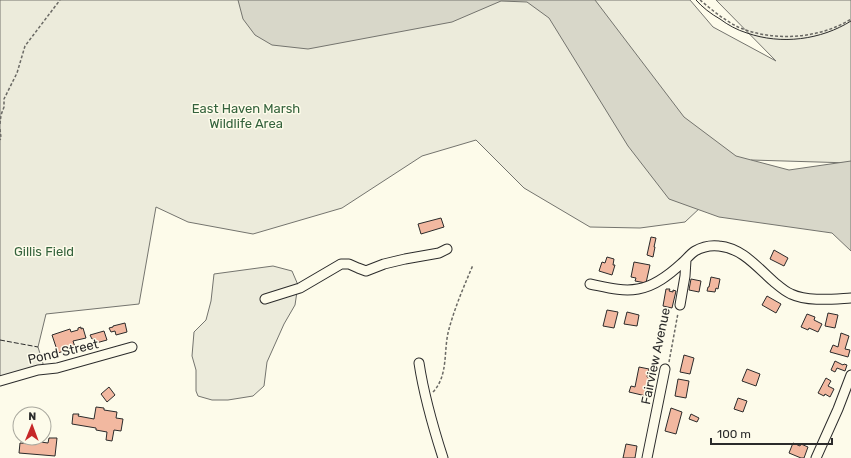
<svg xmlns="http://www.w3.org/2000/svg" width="851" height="458" viewBox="0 0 851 458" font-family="Rubik,sans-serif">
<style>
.green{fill:#ecebdb;stroke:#74746e}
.water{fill:#d8d7c9;stroke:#74746e}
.building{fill:#f2b8a0;stroke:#2b2b2b}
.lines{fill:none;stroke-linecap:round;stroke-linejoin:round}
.minor-casing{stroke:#2b2b2b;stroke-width:11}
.path{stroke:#6a6964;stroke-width:1.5;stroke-dasharray:3 2;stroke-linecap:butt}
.minor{stroke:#fdfbea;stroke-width:9}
.tram{stroke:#2b2b2b;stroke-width:1}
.fence{stroke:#2b2b2b;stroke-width:1;stroke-dasharray:5 2;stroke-linecap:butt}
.labels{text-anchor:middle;stroke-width:3;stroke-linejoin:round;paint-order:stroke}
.park-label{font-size:13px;fill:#34623c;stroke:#fdfbea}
.street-label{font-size:13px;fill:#2b2b2b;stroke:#fdfbea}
</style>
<rect width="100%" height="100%" fill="#fdfbea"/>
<path class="green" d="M0,0H690L713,27L776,61L716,0H851V163L751,160L685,222L640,228L590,227L524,188L476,140L422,156L342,208L253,234L188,222L156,207L139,304L46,314L38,347L44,367L0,377Z
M273,266L292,271L298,285L295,305L284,324L267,362L264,386L253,396L228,400H212L198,396L196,391V370L192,356L194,332L206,320L211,301L214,274Z"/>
<path class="water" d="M238,0H595L684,117L736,156L789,170L851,161V251L832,233L719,217L669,199L628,146L549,18L527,2L501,1L452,22L308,49L272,45L255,35L243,19Z"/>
<path class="building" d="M441,218L444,227L421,234L418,224Z
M651,237L656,238L654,247H655L653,257L647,255Z
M774,250L788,258L784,266L770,259Z
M607,257L614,259L613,265H615L612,275L599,271L602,262L605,263Z
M634,262L650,265L646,283L635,281L636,278L631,277Z
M711,277L720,279L718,289L716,288L715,292L707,291L708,287H709Z
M691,279L701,281L699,292L689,290Z
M666,289H670L669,291L673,292V290L676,291L672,308L663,306Z
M767,296L781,304L776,313L762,305Z
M607,310L618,312L614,328L603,326Z
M627,312L639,315L637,326L624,324Z
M828,313L838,315L835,328L825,326Z
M807,314L815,317L814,320L822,324L818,332L809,328L808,330L801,327Z
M125,323L127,332L116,335L115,331L111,332L109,328L113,327V326Z
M81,327V329L83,328L86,338L73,341L75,347L58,353L52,335L70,329L71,332L78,330V328Z
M104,331L107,340L96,343L94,339H92L90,335Z
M841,333L849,336L845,349L850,350L848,357L830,352L833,345L838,347Z
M684,355L694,358L690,374L680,372Z
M835,361L843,365L844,364L847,365L845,371L837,368L835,372L831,370Z
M639,367L649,369L647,377L650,378L646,396L629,392L631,386L635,387Z
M747,369L760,374L756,386L742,381Z
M826,378L831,381L828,386L834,389L830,397L825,394L824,396L818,393Z
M678,379L689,381L686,398L675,396Z
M109,387L115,395L107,402L101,394Z
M738,398L747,401L743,412L734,409Z
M96,407L104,408V410L117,412L116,418L123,419L121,431L114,430L112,441L106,440L107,432L96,430V428L72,424L73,414H79L78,416L94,419Z
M671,408L682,412L676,434L665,431Z
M691,414L699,418L697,422L689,419Z
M49,438H57L55,456L19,453L20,443L33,444V441L48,443Z
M793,443L800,446L801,444L808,447L804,458H801L789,453Z
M626,444L637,446L635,458H623Z"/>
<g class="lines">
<defs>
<path id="minor" d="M590,284C605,287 622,292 638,289C655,286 669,275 682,263C686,260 690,254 695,251C702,247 711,245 719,246C742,248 757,267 774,282C779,286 784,291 791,294C808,302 833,299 851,298
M265,299L300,288L341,264H349L358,268L366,271L384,264L405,259L439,253L447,249
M680,305L685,276L686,260
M419,363C424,396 433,427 443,458
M0,381L38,370L57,368L132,347
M647,458L665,369
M816,458L838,409L851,375"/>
</defs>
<use href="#minor" class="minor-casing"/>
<path class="path" d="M700,0C712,10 724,20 738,27C772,42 820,39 851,19
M0,124L1,115L4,107V99L17,73L25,46L60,0
M0,129L1,138L0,140
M669,362L678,313
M433,392C449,375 443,350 449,329C455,307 464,286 473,265"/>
<use href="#minor" class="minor"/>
<path class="tram" d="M696,0C702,7 711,14 720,19C728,25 737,30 747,33C781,45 821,40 851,21"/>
<path class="fence" d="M0,340L38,347"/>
</g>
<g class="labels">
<g class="park-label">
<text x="246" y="113">East Haven Marsh<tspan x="246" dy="15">Wildlife Area</tspan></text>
<text x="44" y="256">Gillis Field</text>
</g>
<g class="street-label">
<text transform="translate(63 351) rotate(-13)" y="5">Pond Street</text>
<text transform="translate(655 356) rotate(-78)" y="5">Fairview Avenue</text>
</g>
</g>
<g transform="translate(32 426) rotate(1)"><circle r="19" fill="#fdfbea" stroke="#a9a89e"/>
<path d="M0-3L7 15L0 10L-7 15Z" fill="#c62828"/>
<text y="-6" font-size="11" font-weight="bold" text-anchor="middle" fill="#2b2b2b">N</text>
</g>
<path d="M711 438v6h121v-6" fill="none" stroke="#2b2b2b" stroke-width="2"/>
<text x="717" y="438" font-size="12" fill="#2b2b2b" stroke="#fdfbea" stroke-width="3" paint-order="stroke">100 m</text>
</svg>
